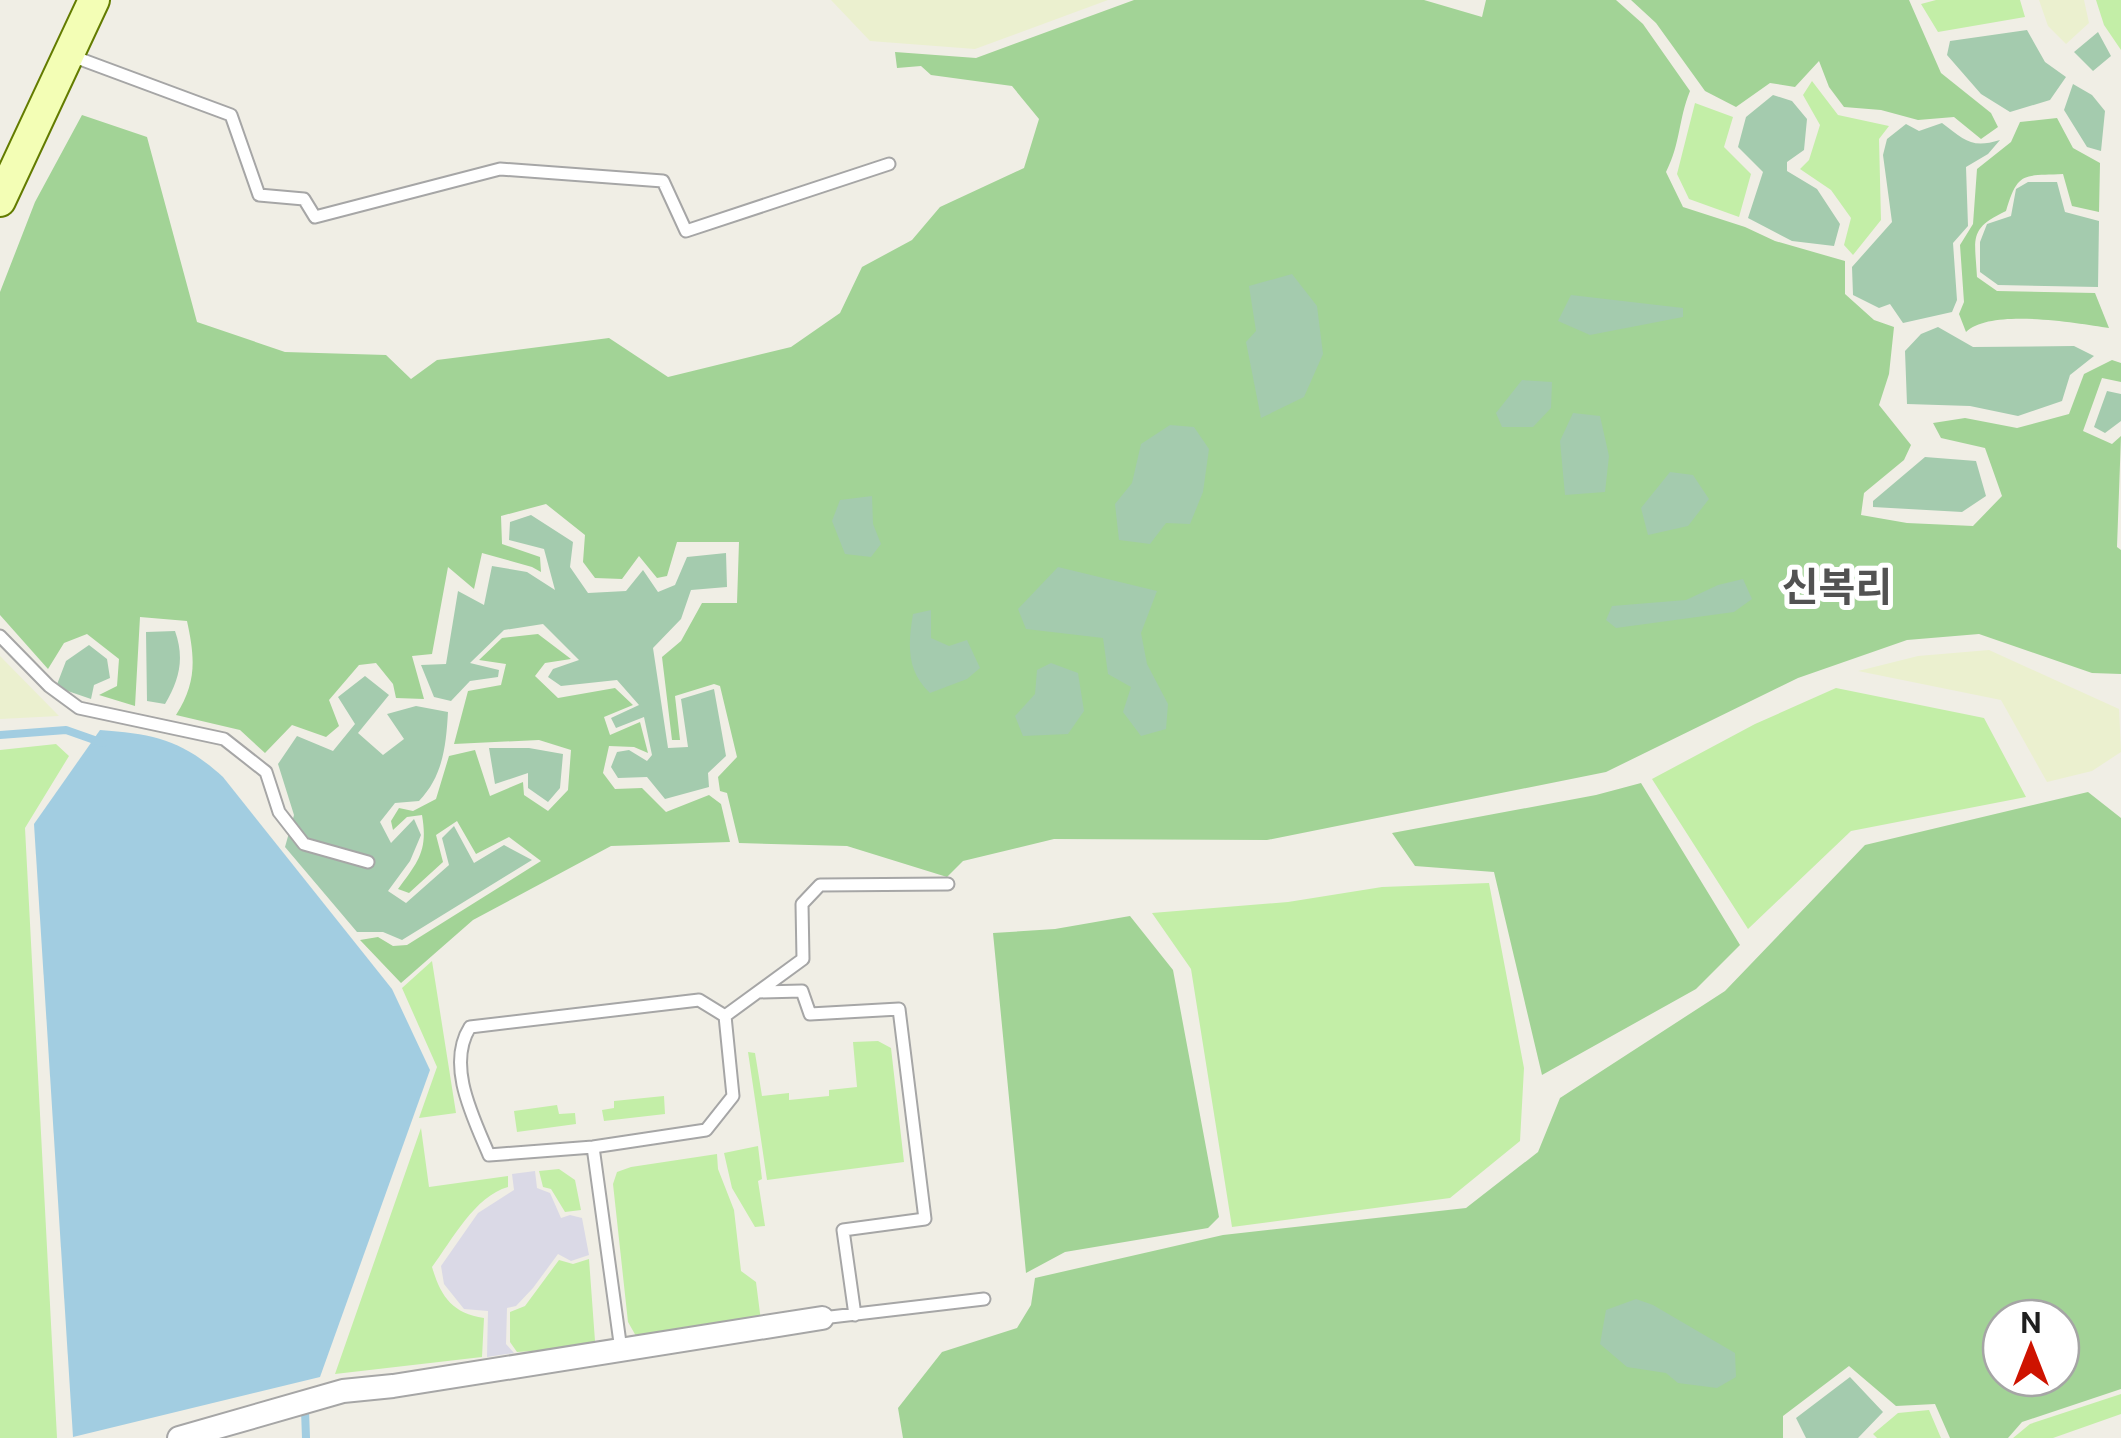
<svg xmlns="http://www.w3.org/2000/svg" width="2121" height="1438" viewBox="0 0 2121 1438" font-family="'Public Sans','Noto Sans KR',sans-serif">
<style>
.farmland{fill:#ebf0cf}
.grass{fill:#c3eea7}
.forest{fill:#a2d396;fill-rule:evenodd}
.cemetery{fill:#a4cbae}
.plaza{fill:#dad9e6}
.water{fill:#a2cde1}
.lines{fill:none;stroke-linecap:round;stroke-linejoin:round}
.stream{stroke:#a2cde1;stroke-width:8}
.lane-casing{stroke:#a6a6a6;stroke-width:15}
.street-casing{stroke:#a6a6a6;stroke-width:26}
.secondary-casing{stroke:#637c00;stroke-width:34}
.lane{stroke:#fff;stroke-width:11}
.street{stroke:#fff;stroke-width:22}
.secondary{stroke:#f3feb5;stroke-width:30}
.labels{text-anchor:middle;stroke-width:10;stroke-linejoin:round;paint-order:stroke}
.quarter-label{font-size:40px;font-weight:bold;fill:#525252;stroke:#fff}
</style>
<rect width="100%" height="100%" fill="#f0eee5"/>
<path class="farmland" d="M831,0H1108L975,49L870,41Z
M2039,0H2084L2089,23L2066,44L2048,26Z
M1989,650L2119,709L2121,752L2092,771L2047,782L2001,700L1858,671L1918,656Z
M0,656L59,716L0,719Z"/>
<path class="grass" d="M1936,0H2020L2025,17L1938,32L1921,4Z
M2096,0H2121V50L2104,25Z
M1812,81L1838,115L1889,126L1879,139L1881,220L1853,255L1844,245L1851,218L1831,190L1800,169L1809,160L1820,125L1803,95Z
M1695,103L1733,117L1724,147L1751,174L1739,217L1689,199L1677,174Z
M1836,688L1984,718L2026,797L1851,831L1748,929L1652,779L1755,724Z
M56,744L69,756L25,828L57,1438H0V750Z
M1489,883L1524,1068L1520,1141L1450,1198L1232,1227L1191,969L1152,913L1288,902L1382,887Z
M432,961L456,1113L419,1118L437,1067L402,988Z
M878,1041L891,1048L904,1162L767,1180L748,1052L755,1053L762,1096L789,1093V1100L829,1096V1090L857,1087L853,1042Z
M664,1096L665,1114L604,1121L602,1110L614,1108V1101Z
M557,1105L559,1114L575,1113L576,1124L517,1132L514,1111Z
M421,1128L429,1187L508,1176V1187C475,1196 452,1240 432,1267C441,1297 452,1313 484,1318L482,1357L335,1374Z
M758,1146L762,1179L758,1181L765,1226L755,1227L732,1188L724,1153Z
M717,1154L718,1169L734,1210L741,1271L756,1282L761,1321L647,1338L636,1336L628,1322L613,1184L617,1172L631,1167Z
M559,1169L575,1180L581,1210L565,1212L551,1189L543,1187L539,1171Z
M589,1259L595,1341L589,1347L517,1352L510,1342V1312L525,1306L559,1260L573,1264Z
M2121,1394V1414L2053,1438H2013L2030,1424Z
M1929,1410L1941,1438H1877L1873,1434L1898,1413Z"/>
<path class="forest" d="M1134,0H1424L1482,17L1486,0H1616L1643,24L1690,91C1678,121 1681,142 1666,172L1683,207L1745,227L1775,241L1845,261V294L1874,320L1894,327L1889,374L1879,405L1911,445L1904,460L1864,493L1861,515L1907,523L1973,526L2002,496L1985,448L1941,438L1933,423L1965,418L2017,428L2069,414L2084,374L2112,360L2121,363V382L2102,378L2083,431L2112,444L2121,436L2117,547L2121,550V674L2092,673L1979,634L1907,640L1798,678L1606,772L1267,840L1054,839L963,861L947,877L847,846L739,843L727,793L720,791L718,777L737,757L720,686L714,684L675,696L680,740H672L662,657L681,641L702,603H737L739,542H677L667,576L657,578L639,556L622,579L595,578L583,562L585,535L546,504L501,516L502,544L540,557L541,572L532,567L482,553L474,589L448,567L432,654L412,656L424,699L396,698L393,684L376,663L359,665L329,700L339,726L326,737L292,725L265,753L240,730L176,715C197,682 195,658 187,621L140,617L135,706L99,695L117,686L119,659L87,634L64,643L48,669L0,615V292L35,202L82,115L147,137L197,322L285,352L386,355L411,379L437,360L609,338L668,377L791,347L840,313L862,267L912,240L940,207L1024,168L1039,119L1012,86L931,75L921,66L897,68L895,52L976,58Z
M1631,0H1909L1941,73L1991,113L1998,127L1981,139L1954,117L1918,120L1881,110L1844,107L1829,87L1819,61L1795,87L1770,83L1736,107L1705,91L1656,23Z
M2057,118L2073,148L2100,163L2099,212L2072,206L2063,174C2023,176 2018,171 2006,211C1968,229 1975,238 1977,277L1997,291L2095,293L2109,328C2075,323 1991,308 1966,332L1959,314L1964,302L1960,245L1973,224L1977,169L2011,142L2020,122Z
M538,634L571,659L545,663L535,676L558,698L615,688L633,705L604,717L610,735L640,722L648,753L634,747L609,746L603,773L615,789L642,788L666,812L709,795L721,804L730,842L611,846L473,920L401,983L360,940L378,937L393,946L407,945L541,861L509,837L476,854L457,821L436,835L443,862L409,893L398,889C419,861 428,850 422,815L407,817L393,830L391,821L399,808L413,811L436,799L449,756L475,750L490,796L523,782L524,795L548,811L568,790L571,750L539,740L454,744L468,691L501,685L506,664L479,660L502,638Z
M1641,783L1740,945L1696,989L1542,1075L1494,872L1415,866L1392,833L1596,795Z
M2088,792L2121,818V1389L2022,1422L2008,1438H1950L1935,1404L1896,1406L1849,1366L1783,1416V1438H903L898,1408L942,1352L1017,1328L1031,1305L1035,1278L1223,1235L1466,1208L1538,1152L1560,1098L1725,991L1865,845ZM2001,1318H2061V1378H2001Z
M1130,916L1173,970L1219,1217L1208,1228L1065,1252L1026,1273L993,933L1055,929Z"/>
<path class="cemetery" d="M2027,30L2045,62L2066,77L2050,100L2010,112L1981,94L1947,55L1950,41Z
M2098,32L2111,56L2093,71L2074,52Z
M2073,84L2092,95L2105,111L2101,151L2087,147L2064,110Z
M1773,95L1792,101L1807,119L1804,150L1787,162V171L1817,189L1840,224L1834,246L1792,241L1748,218L1763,172L1738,147L1746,117Z
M1942,123C1965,140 1971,149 2000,140L1988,154L1966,167L1968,226L1953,243L1957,300L1952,312L1903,323L1890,304L1879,308L1853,295L1852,267L1892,222L1883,155L1887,139L1906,124L1919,131Z
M2028,182H2057L2065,212L2099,221L2098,287L1998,285L1980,272V242L1987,224L2011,216L2016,189Z
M1292,274L1317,306L1323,354L1304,397L1261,418L1246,342L1256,331L1249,286Z
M1571,295L1683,308V317L1590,335L1558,321Z
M1938,327L1973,347L2074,346L2094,356L2070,375L2062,401L2018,416L1970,406L1907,404L1905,351L1921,334Z
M1522,380L1552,382L1551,408L1533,427H1502L1496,413Z
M2107,391L2121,394V421L2105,433L2094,427Z
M1573,413L1600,416L1609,456L1605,492L1565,495L1560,441Z
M1170,425L1194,427L1209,449L1203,492L1190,524L1166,523L1150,544L1119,540L1115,504L1132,483L1141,444Z
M1925,457L1976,461L1986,496L1962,512L1873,507V501Z
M1670,472L1693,475L1709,499L1688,526L1648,535L1641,508Z
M872,496L873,524L881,544L871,557L845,554L832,521L840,500Z
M531,515L573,542L570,567L588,593L626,591L643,570L658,592L675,585L687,557L726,553L727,587L691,590L681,619L653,648L668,748L688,747L681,699L714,689L726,756L708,773L709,787L665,799L647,777L618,778L611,767L617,752L629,750L647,761L652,755L644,717L616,728L611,718L639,705L617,680L561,686L548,677L553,669L579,660L543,624L504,630L470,663L499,670L498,677L470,681L451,701L434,697L421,665L446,664L458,591L484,605L492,566L527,572L555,590L544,549L509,540L510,522Z
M1058,567L1157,591L1141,633L1147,664L1168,704L1166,729L1141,736L1123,712L1131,687L1108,674L1103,638L1026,629L1018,609Z
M1743,579L1752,599L1734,612L1616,628L1606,620L1612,606L1686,600L1718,585Z
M931,610V638L949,646L967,640L980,668L967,679L930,693C906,671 908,644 913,614Z
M175,631C185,659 179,680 165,704L147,701L146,632Z
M89,645L107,659L110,678L94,685L91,699L56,687L66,661Z
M1051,663L1078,673L1084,711L1068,734L1023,736L1015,716L1035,694L1037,670Z
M365,676L389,695L358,733L383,755L404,739L387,714L416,706L448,712C446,746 443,776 419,801L395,803L380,822L391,843L414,819L421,835L410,861L388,891L406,903L449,865L442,838L454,826L474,863L504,845L532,860L402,940L383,932H357L285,847L294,815L278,764L297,736L333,751L355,724L338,697Z
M489,748H529L563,754L560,788L548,802L528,788V773L495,784Z
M1636,1299L1653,1305L1735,1353L1736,1377L1717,1388L1678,1383L1666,1373L1627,1367L1600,1344L1606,1310Z
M1850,1377L1883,1412L1858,1438H1806L1796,1418Z"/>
<path class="plaza" d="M535,1171L537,1188L550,1193L561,1218L570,1215L582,1218L589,1255L571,1261L558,1254L533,1288L516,1306L507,1308L506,1344L514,1353L487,1357L488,1311L464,1309L444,1284L441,1266L478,1213L514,1190L512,1174Z"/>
<path class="water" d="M100,730C155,734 182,740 223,777L392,989L430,1070L320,1377L73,1437L34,824Z"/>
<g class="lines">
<path class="stream" d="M0,735L66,730L103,743
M305,1410L306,1438"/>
<defs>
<path id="lane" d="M72,56L231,115L259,195L304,199L315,217L500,169L663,181L686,231L889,164
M0,636L49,686L79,708L224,739L266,772L279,812L304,844L368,862
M758,992L802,991L810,1014L899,1009L925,1219L843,1230L855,1315
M699,1000L725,1016L733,1096L706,1130L593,1147L489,1155C473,1117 446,1065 470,1027Z
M725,1016L803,959L802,904L820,885L948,884
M593,1147L621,1350
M822,1318L984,1299"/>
<path id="street" d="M179,1438L343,1391L393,1386L822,1318"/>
<path id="secondary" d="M0,201L94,0"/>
</defs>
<use href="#lane" class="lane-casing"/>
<use href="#street" class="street-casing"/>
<use href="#secondary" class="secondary-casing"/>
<use href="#lane" class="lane"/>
<use href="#street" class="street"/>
<use href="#secondary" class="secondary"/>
</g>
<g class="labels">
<g class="quarter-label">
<text x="1837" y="601">신복리</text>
</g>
</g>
<g transform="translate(2031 1348)"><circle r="48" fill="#ffffff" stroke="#a5a5a5" stroke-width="2.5"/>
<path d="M0-8L18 38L0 25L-18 38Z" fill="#ce1300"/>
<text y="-15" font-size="28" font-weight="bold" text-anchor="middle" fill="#1f1f1f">N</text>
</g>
</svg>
